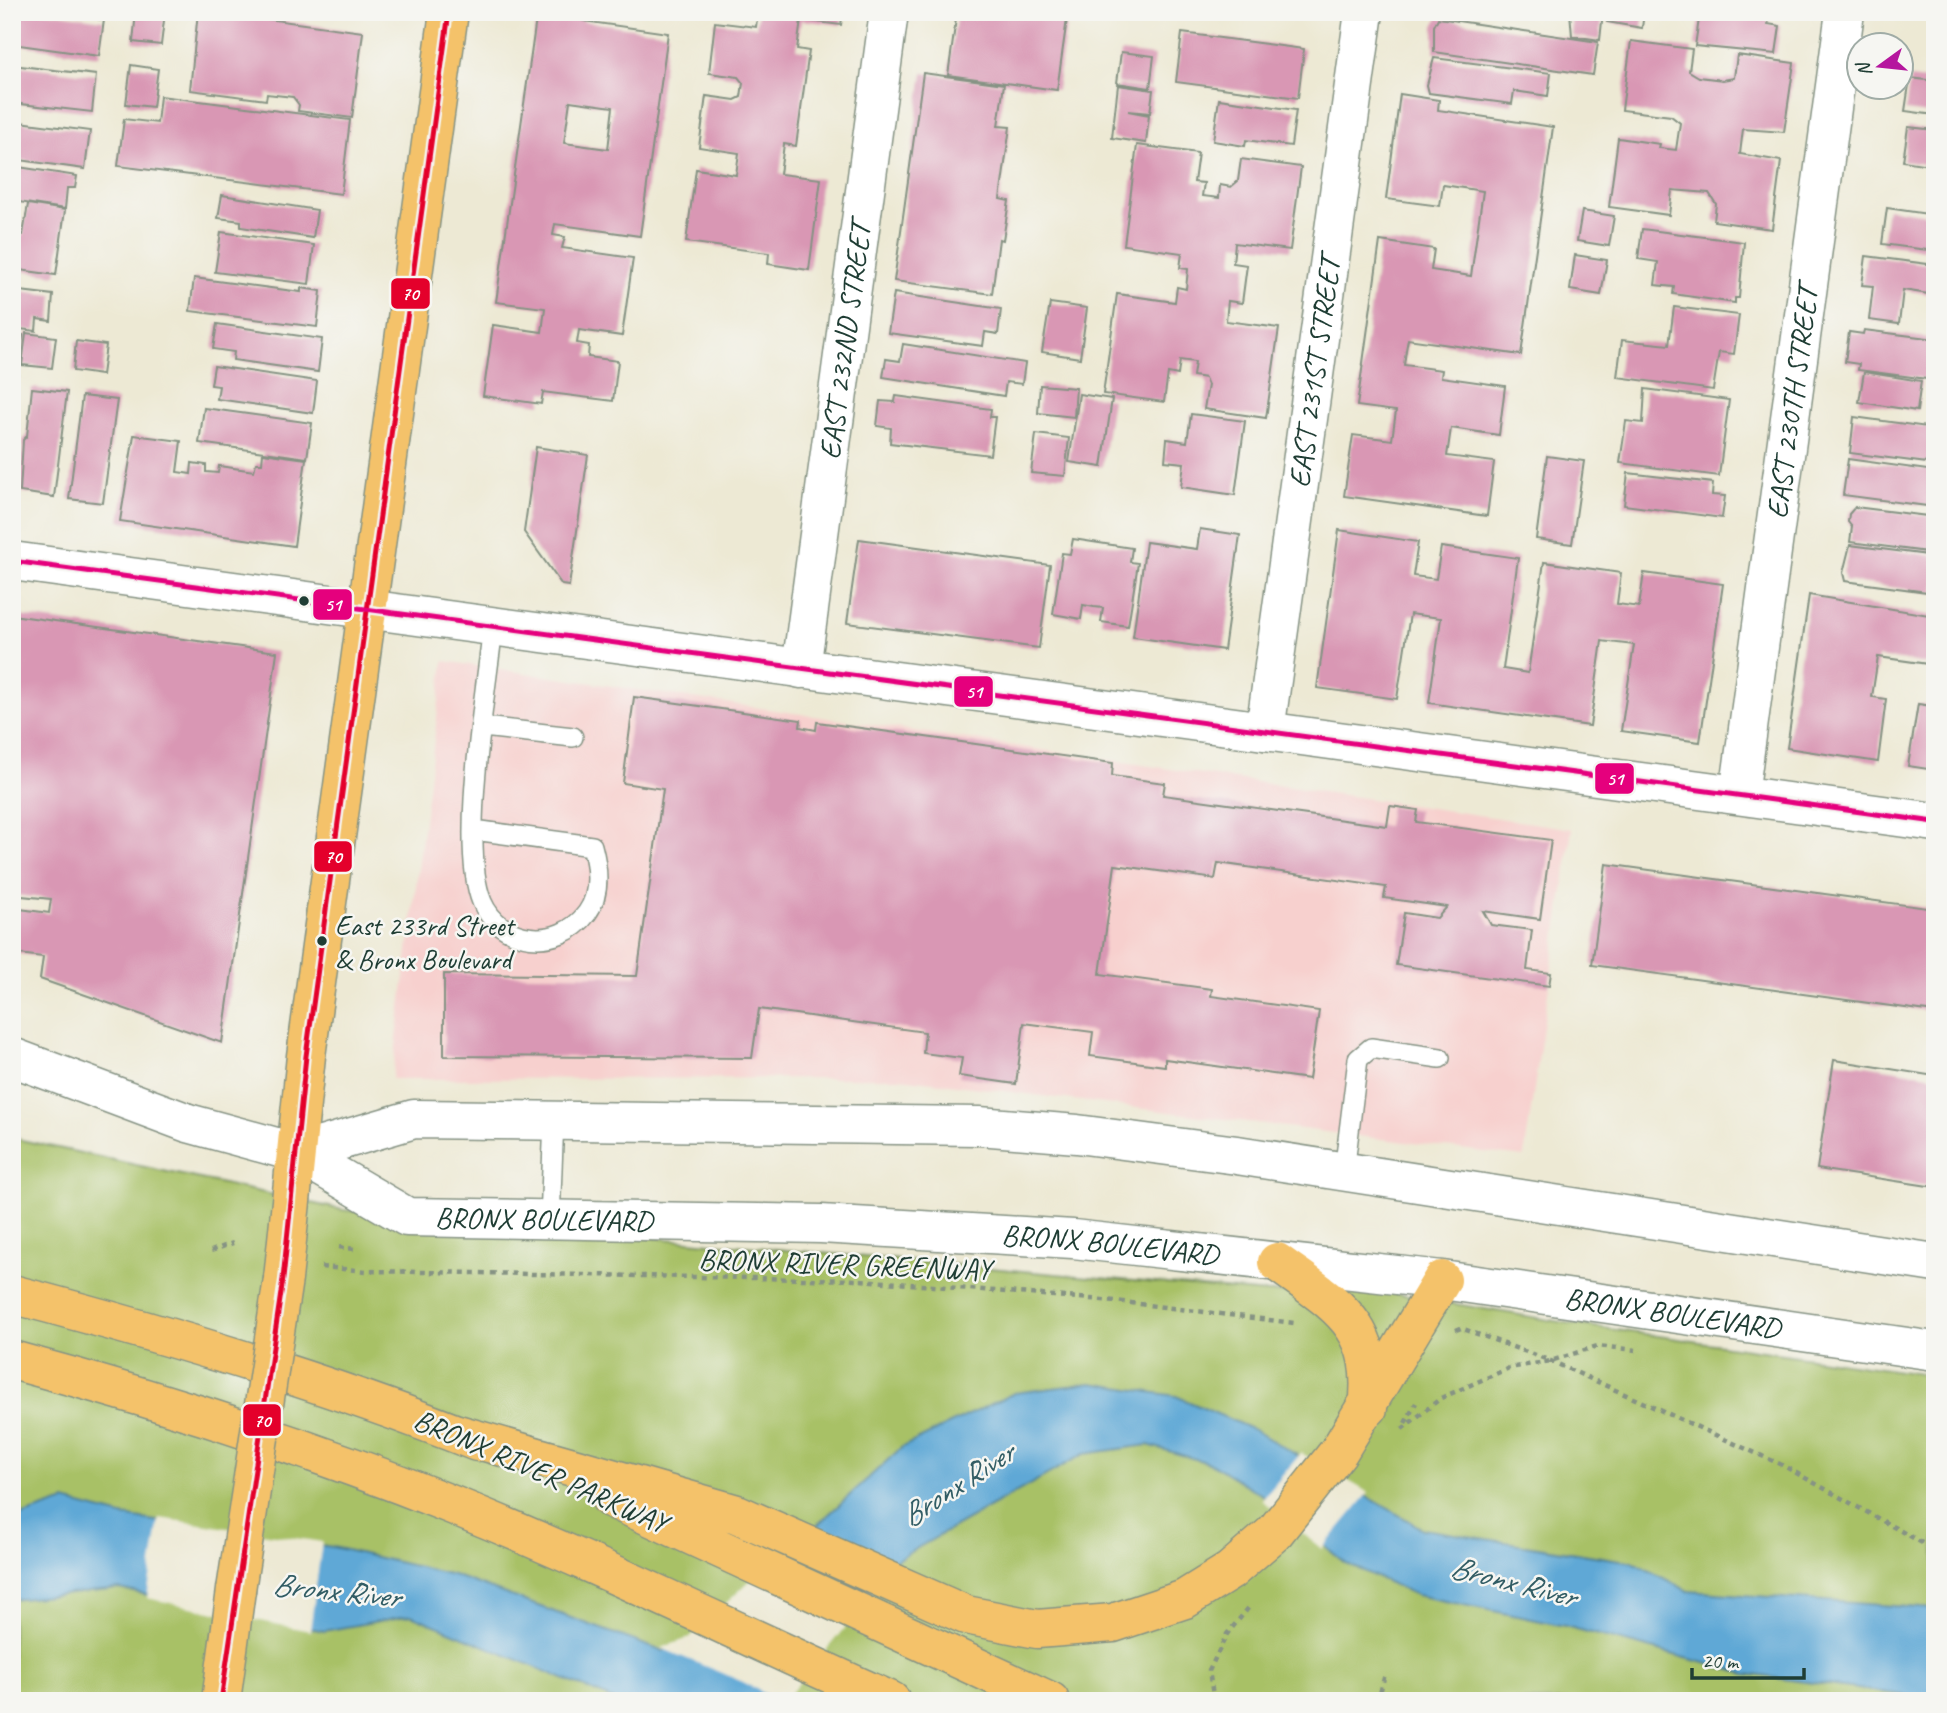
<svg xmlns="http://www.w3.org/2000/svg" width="1947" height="1713" viewBox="0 0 1947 1713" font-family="Caveat,sans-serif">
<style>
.built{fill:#f7d0ce}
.green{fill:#a8c166;stroke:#647f4d;stroke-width:2}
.water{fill:#5ea8d6;stroke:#3e7285;stroke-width:2}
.pier{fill:#ede9d4}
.building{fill:#d997b4;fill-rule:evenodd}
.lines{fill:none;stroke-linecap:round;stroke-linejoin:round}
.service-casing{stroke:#869384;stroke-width:22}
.minor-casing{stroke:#869384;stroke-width:41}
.primary-casing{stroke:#869384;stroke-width:41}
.motorway-casing{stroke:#869384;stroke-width:41}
.path{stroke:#869384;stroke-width:4.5;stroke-dasharray:5 5;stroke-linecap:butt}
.service{stroke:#fff;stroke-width:19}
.minor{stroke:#fff;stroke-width:38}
.primary{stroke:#f4c26a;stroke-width:38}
.motorway{stroke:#f4c26a;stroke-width:38}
.primary-bridge-casing{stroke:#869384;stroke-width:41;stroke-linecap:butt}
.primary-bridge{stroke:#f4c26a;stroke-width:38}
.bus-1-casing{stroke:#f6f6f2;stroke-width:10}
.bus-2-casing{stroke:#f6f6f2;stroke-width:10}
.bus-1{stroke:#e4002b;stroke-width:5}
.bus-2{stroke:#e5007d;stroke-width:5}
.bus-dot{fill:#1f3d34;stroke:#f6f6f2;stroke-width:2.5}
.labels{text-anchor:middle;stroke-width:5;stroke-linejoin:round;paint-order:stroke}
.bus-label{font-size:28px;fill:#1f3d34;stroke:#f6f6f2;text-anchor:start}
.street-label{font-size:30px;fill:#1f3d34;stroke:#f6f6f2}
.water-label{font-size:32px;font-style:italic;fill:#325d65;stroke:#f6f6f2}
.line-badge{stroke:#f6f6f2;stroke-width:2.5}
.badge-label{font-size:19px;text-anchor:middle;font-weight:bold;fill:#fff}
</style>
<rect width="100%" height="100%" fill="#f6f6f2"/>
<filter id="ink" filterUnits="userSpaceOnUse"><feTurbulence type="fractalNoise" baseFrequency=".0143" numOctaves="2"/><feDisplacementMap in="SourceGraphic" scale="14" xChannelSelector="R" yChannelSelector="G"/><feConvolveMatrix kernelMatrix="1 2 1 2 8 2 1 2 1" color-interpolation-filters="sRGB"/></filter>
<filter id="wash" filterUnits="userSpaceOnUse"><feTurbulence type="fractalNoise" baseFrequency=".00686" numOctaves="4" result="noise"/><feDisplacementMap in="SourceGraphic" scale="28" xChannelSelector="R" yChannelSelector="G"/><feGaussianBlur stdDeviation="1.57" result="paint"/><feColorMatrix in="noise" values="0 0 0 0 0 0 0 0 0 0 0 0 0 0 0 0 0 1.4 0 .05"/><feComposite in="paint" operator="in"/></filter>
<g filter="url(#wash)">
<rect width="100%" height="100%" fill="#ede9d4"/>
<path class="built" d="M444,661L1572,829L1524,1157L900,1078L392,1079Z"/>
<path class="green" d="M12,1138L343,1210L1268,1293L1367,1289L1561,1322L1935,1376V1701H12Z"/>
<path class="water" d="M1091,1383L1176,1396L1254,1430L1423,1529L1633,1562L1688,1591L1935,1609V1696L1917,1697L1746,1674L1565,1626L1416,1595L1345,1563L1262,1495L1212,1464L1148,1445L1084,1454L896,1560L778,1701H616L411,1615L324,1631L119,1589L12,1600V1519L65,1501L122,1516L333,1547L453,1575L662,1651L691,1641L902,1447L1014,1393Z"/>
<path class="pier" d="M1301,1453L1369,1493L1322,1549L1262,1500Z
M159,1518L322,1542L310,1631L147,1598Z
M805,1529L893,1569L784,1701H778L743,1682L656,1646L662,1648L689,1638Z"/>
<g id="blocks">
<path class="building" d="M12,12H47L104,20L99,56L12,44Z
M136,12H165L161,45L133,42Z
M198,12H253L252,17L363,32L352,118L298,111L299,105L293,97L267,94L266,100L190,90Z
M537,12H584L583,21L668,33L640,236L555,224L553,235L565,237L562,248L633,258L622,336L579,330L577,343L589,345L588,357L618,361L613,401L543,392L541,404L483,396L493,325L542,332L545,308L496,302ZM570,101L613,107L608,149L564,143Z
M758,12H843L841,25L801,20L797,49L809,51L796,146L784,144L780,174L821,179L809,270L768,264L769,253L686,242L696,169L736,175L739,153L699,147L706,96L735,100L741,97L743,83L738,77L709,73L715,22L756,27Z
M957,12H1068L1057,90L948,75Z
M1570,12H1603L1600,40L1572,36Z
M1609,12H1644L1642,28L1607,22Z
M1700,12L1769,19L1768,24L1780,26L1776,54L1695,46Z
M1438,18L1598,42L1593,75L1434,52V26Z
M1182,33L1304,49L1298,98L1176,82Z
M1631,41L1692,49L1689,71L1699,77L1723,80L1734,78L1737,55L1794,63L1784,132L1743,129L1740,154L1781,161L1772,229L1714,221L1716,204L1709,193L1672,190L1669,215L1609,207L1618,138L1660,144L1659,148L1676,150L1680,123L1671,116L1622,110Z
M1121,52L1154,56L1150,88L1117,83Z
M1434,58L1551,73L1548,96L1514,91L1512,104L1429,93L1427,85Z
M12,65L96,75L92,112L12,103Z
M131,65L158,69L153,107L126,104Z
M923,73L1004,84L998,126L1010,127L1000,199L1009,201L1003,240L999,239L992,294L894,281Z
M1910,78L1935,81V115L1905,111Z
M1118,85L1153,90L1150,113L1128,111L1149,115L1146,143L1112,138Z
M1400,94L1439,100L1438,110L1553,127L1521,355L1408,339L1406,350L1404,365L1442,370L1441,377L1505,386L1499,435L1451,428L1447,456L1494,462L1487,516L1344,496L1353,435L1392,440L1396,411L1357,406L1380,241L1434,249L1431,270L1471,276L1483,191L1443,185L1440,206L1386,199Z
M160,96L350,120L341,194L118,166L124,119L157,123Z
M1219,99L1296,110L1291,146L1246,140L1245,146L1213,141Z
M12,121L90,131L85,169L12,159Z
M1908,127L1935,130V166L1903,161Z
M1137,145L1198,153L1194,182L1204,183L1202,196L1219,198L1220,185L1231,187L1238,181L1241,159L1301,167L1290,250L1235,243L1233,263L1247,265L1242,303L1228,301L1226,321L1279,328L1266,418L1204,409L1208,385L1205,378L1193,376L1195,362L1180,360L1178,375L1168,373L1164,402L1103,394L1117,294L1175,302L1177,287L1186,289L1188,269L1180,268L1182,253L1124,245Z
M12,166L77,176L75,188H67L65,209L12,201Z
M222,195L317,210L313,238L241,227V221L218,218Z
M28,204L65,210L56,275L12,269V234L23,235Z
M1887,208L1935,215V251L1882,244Z
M1582,211L1614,216L1609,246L1577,241Z
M1642,229L1744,242L1739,298H1735V303L1673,294L1674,287L1655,285L1658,262L1638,259Z
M221,232L314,245L309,284L215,272Z
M1575,255L1607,260L1601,295L1570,290Z
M1866,256L1935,265V295L1903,290L1899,324L1869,320L1873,286L1862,285Z
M194,278L301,292V288L321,291L317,327L190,311Z
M12,290L53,295L51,321L37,319L36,331L12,328Z
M894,293L1001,309L998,334L985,332L983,346L888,333Z
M1050,303L1087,308L1080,358L1042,352Z
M1674,307L1739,315L1734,354L1719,352L1713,390L1617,377L1622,340L1669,345Z
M217,324L322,339L318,372L233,360L234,352L213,349Z
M1864,330L1935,339V380L1858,370L1859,364L1845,362L1849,332L1863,334Z
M12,333L23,335L14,408H12Z
M26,333L56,337L52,368L22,365Z
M76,341L106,345L102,375L73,371Z
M903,344L1025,363L1022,384L1006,382L1004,396L883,377L886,359L900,361Z
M214,366L317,381L313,413L217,399L219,386L211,385Z
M1864,372L1921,381L1917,411L1859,402Z
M1040,385L1076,388L1074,417L1038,413Z
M32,388L67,392L54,497L20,492L23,440L27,436Z
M1645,389L1729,400L1719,476L1620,463L1626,421L1643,423Z
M1079,394L1112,399L1102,467L1069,462Z
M82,396L117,400L103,503L69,499Z
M896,396L991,409L990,417H995L990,455L890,443L891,428L877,426L880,401L895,402Z
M204,408L312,423L307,458L199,443Z
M1191,414L1245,421L1235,495L1181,487L1184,463L1165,461L1167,439L1187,442Z
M1854,417L1935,428V464L1850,453Z
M1036,434L1069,438L1065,476L1031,473Z
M134,435L181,441L177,472L191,474L192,463L206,465V472L218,473L219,466L254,471L256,463H262L263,453L306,459L294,546L120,521Z
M536,447L588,455L569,586L562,585L524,532Z
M1547,456L1584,461L1572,544L1536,539Z
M1848,459L1935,471V507L1843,495Z
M1628,473L1713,483L1712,495L1725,496L1722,518L1624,505Z
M1855,507L1935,517V553L1850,542L1852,527L1848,522L1849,514Z
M1200,529L1240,535L1224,650L1133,637L1146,542L1197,549Z
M1339,530L1418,542L1413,576L1436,579L1441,547L1518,558L1503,669L1528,673L1544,562L1621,573L1617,604L1639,607L1644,573L1723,584L1700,742L1621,731L1634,645L1602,641L1590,726L1429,703L1441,618L1410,614L1397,699L1317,688Z
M859,539L1050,565L1039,648L847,623Z
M1073,539L1132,548L1130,562L1138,563L1128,626L1101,622L1103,608L1094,607L1083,605L1081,619L1053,614L1062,553L1070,554Z
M1850,545L1935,556V593L1845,581L1843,573Z
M1809,595L1935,616V665L1878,657L1872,697L1886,699L1878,762L1787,748Z
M12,615L277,652L222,1043L40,979L43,957L12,953V908L49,913L51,899L12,895Z
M634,697L801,720L800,727L816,730L817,722L1113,763L1112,776L1165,783L1163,795L1387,826L1390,806L1418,810L1416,822L1551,840L1540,919L1483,911L1491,925L1532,930L1527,970L1551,973L1549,986L1396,965L1404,913L1437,918L1447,907L1384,898L1386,887L1218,863L1215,879L1115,865L1100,974L1212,989L1211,996L1319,1011L1309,1079L1165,1059V1066L1090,1056L1093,1032L1024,1023L1016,1084L959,1076L962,1058L923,1053L925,1032L759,1009L752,1058L444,1056V974L637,976L663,789L623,783Z
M1933,700L1935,770L1908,766L1918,704L1932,706Z
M1606,864L1935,909V1012L1592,965Z
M1834,1060L1935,1076V1187L1817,1169Z"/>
</g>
</g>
<g filter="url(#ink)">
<use href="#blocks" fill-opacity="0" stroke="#869384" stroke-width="2"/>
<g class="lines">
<defs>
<path id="service" d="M483,727L573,737
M474,830L592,846C598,868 601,894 587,913C559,951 500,944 482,902C459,847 486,691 493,627
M1344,1172L1358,1059L1371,1048L1440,1058
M550,1220L554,1119"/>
<g id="minor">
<path d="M12,561L1935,822"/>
<path id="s1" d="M801,669L889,12"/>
<path id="s2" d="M1265,731L1364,12"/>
<path id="s3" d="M1739,795L1845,12"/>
<path id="s4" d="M12,1057L188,1123L298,1153L407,1217L821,1224L1073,1239L1442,1280L1935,1351"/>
<path d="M298,1153L414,1119L979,1126L1077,1134L1237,1155L1935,1263"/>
</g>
<path id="primary" d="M283,1279L306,1056L449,12
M221,1701L236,1590"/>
<path id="motorway" d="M1277,1262C1337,1306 1378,1324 1368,1408
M12,1294C169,1335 326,1382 477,1442
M12,1360C161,1400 307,1447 450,1504C600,1564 744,1636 891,1701
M454,1433L737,1514L966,1615L1037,1629L1113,1623L1185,1599L1230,1571L1274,1533L1339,1451L1442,1280
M610,1498L1050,1701"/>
</defs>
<use href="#service" class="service-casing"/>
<use href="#minor" class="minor-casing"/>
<use href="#primary" class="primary-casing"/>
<use href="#motorway" class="motorway-casing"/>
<path class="path" d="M339,1247L354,1249
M211,1251L233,1243
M321,1267L367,1271L861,1280L1115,1301L1294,1323
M1456,1330L1461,1328L1551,1361L1782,1465L1935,1550
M1405,1423L1416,1403
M1402,1429L1441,1398L1509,1368L1551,1361L1597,1346L1636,1350
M1214,1701L1209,1671L1227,1634L1250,1606
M1378,1701L1385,1674"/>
<use href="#service" class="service"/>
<use href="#minor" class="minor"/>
<use href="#primary" class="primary"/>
<use href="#motorway" class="motorway"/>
<defs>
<path id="primary-bridge" d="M236,1590L283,1279"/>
</defs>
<use href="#primary-bridge" class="primary-bridge-casing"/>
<use href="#primary-bridge" class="primary-bridge"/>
<defs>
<path id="bus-1" d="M221,1701L283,1279L306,1056L449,12"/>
<path id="bus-2" d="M12,561L1935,822"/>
</defs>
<use href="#bus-1" class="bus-1-casing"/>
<use href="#bus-2" class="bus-2-casing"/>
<use href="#bus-1" class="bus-1"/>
<use href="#bus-2" class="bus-2"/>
</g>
</g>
<g class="bus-dot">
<circle cx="304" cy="601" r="6"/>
<circle cx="322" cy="941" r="6"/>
</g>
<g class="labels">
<g class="bus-label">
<text x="335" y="935">East 233rd Street<tspan x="335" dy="34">&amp; Bronx Boulevard</tspan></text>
</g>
<g class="street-label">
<text dy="10" stroke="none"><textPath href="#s1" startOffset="331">EAST 232ND STREET</textPath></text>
<text dy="10" stroke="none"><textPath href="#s2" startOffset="362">EAST 231ST STREET</textPath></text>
<text dy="10" stroke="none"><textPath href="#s3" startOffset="396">EAST 230TH STREET</textPath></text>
<text dy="10" stroke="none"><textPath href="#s4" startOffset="565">BRONX BOULEVARD</textPath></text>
<text dy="10" stroke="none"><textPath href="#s4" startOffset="1132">BRONX BOULEVARD</textPath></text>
<text transform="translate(845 1264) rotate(2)" y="10">BRONX RIVER GREENWAY</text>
<text dy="10" stroke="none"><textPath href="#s4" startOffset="1699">BRONX BOULEVARD</textPath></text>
<text transform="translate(541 1471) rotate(23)" y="10">BRONX RIVER PARKWAY</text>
</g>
<g class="water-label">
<text transform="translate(957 1484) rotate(-33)" y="11">Bronx River</text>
<text transform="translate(1513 1581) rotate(14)" y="11">Bronx River</text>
<text transform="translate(336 1590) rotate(6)" y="11">Bronx River</text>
</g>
</g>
<g class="line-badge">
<rect x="390" y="277" width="41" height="33" rx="7" fill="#e4002b"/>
<rect x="312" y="588" width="41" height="33" rx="7" fill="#e5007d"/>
<rect x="953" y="675" width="41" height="33" rx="7" fill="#e5007d"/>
<rect x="1594" y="762" width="41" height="33" rx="7" fill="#e5007d"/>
<rect x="313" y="840" width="40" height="33" rx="7" fill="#e4002b"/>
<rect x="242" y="1403" width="40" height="34" rx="7" fill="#e4002b"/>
</g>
<g class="badge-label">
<text x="410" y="300">70</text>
<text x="333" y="611">51</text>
<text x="974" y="698">51</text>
<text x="1615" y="785">51</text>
<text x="333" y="863">70</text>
<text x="262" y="1427">70</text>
</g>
<rect width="1947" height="1713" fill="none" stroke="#f6f6f2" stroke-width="42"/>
<g transform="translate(1880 66) rotate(255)"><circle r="33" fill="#f6f6f2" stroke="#a0aca6" stroke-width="2"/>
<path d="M0-5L12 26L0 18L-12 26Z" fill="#b5179e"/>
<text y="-10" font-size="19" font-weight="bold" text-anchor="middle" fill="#1f3d34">N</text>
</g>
<path d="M1692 1668v10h112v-10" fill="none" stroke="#1f3d34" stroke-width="3.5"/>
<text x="1702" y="1668" font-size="21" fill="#1f3d34" stroke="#f6f6f2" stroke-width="5" paint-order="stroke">20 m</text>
</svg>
